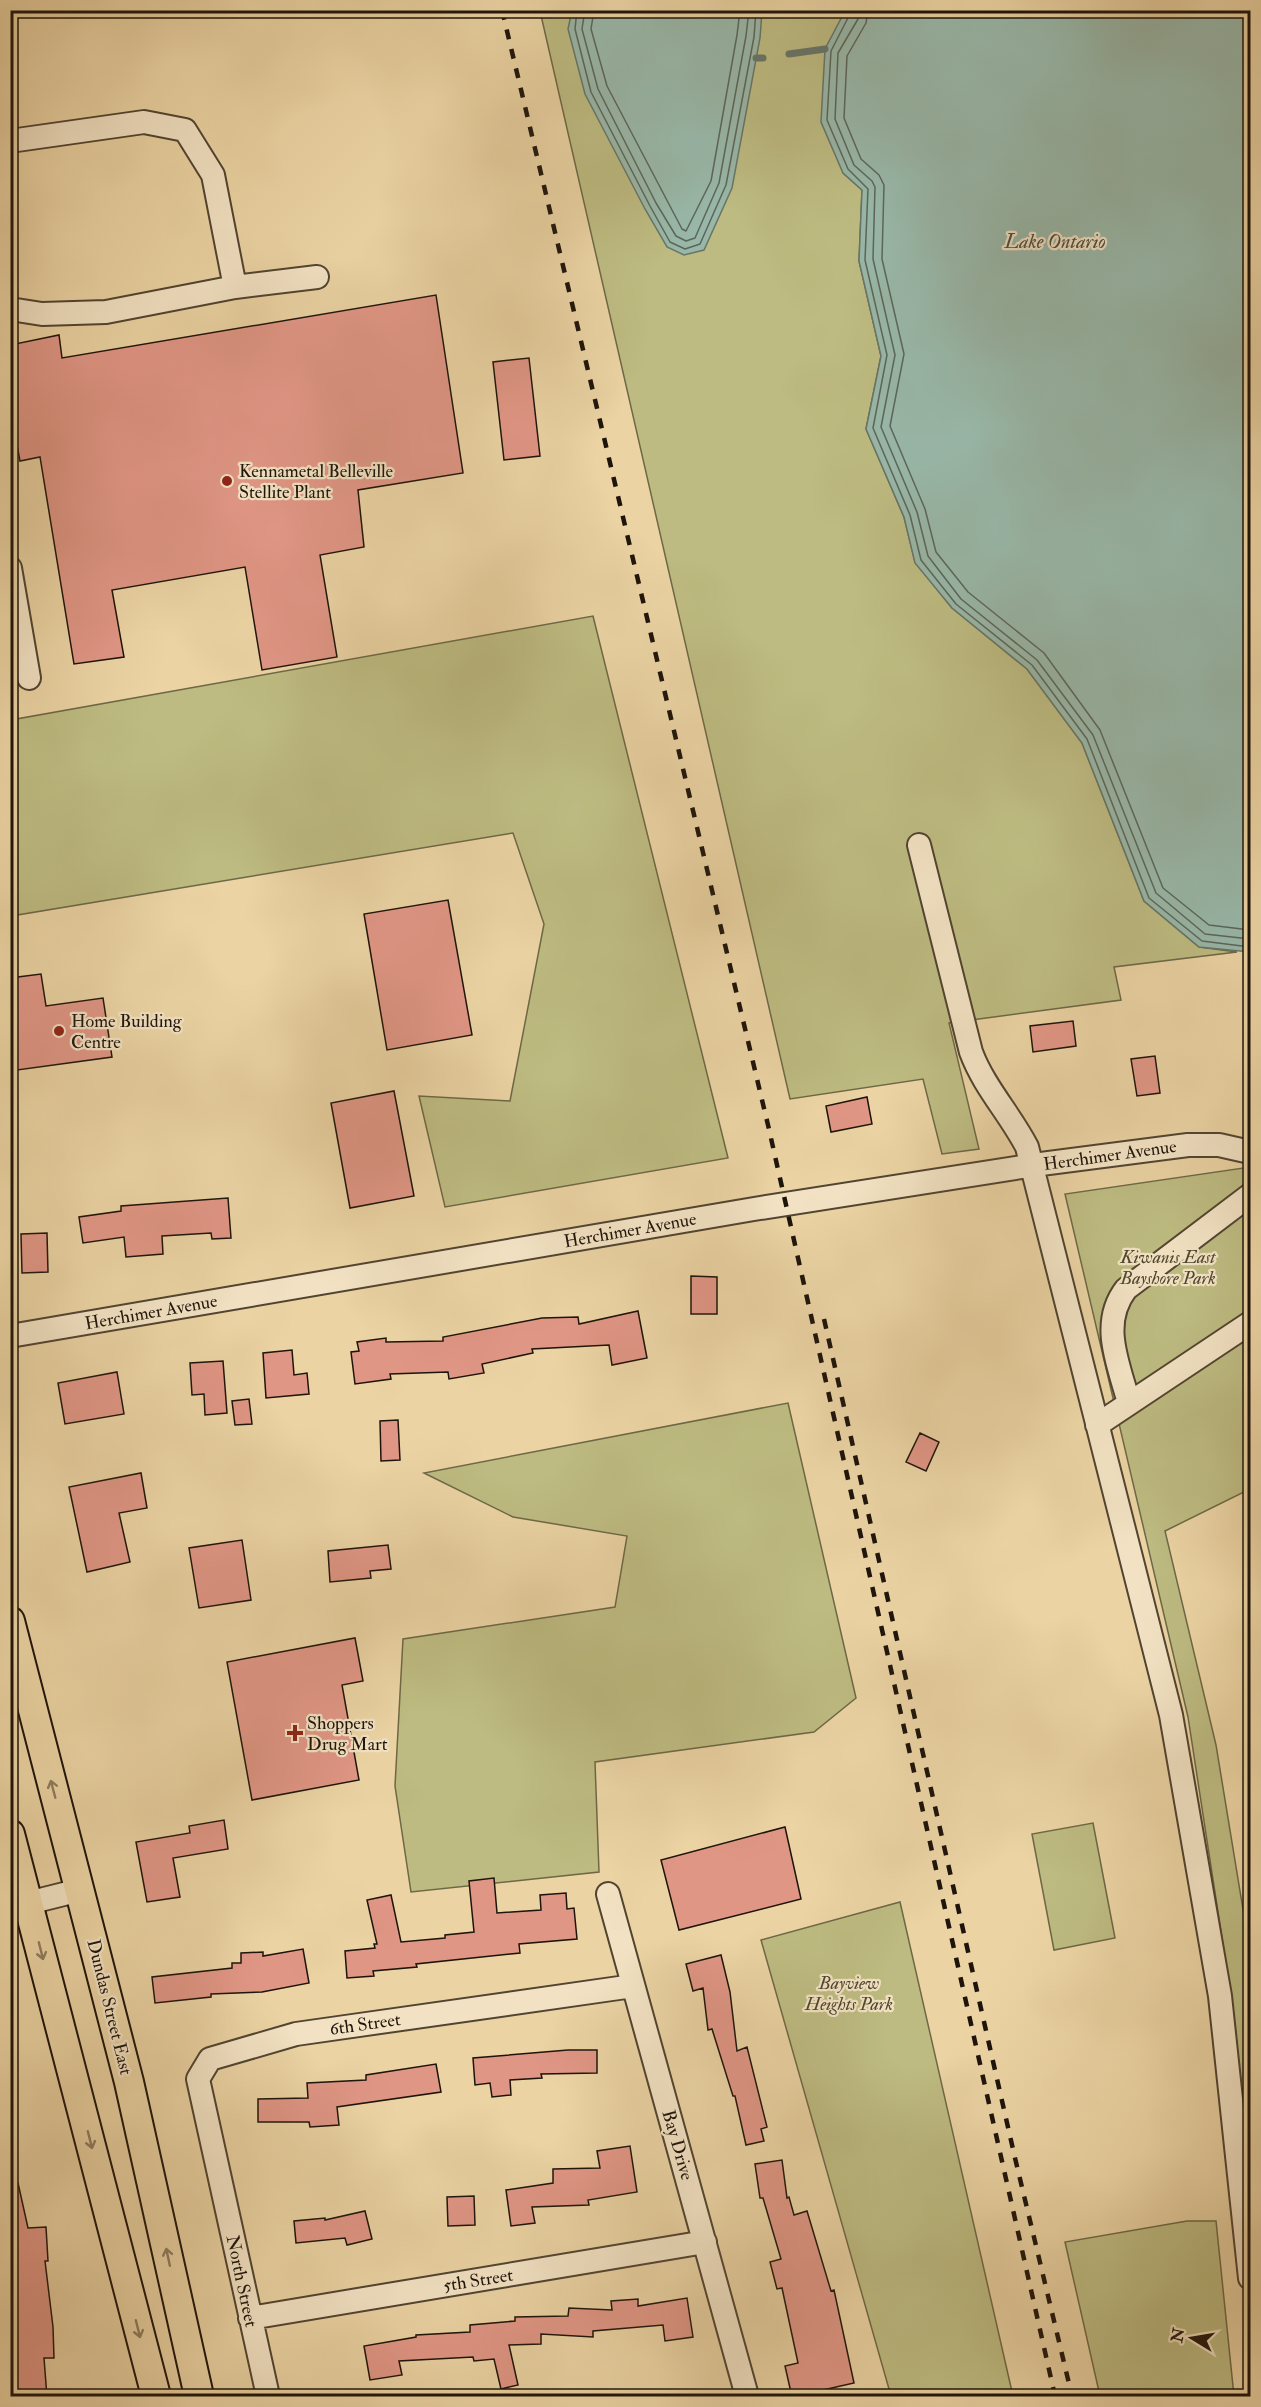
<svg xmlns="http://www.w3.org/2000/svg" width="1261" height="2407" viewBox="0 0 1261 2407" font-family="'IM FELL Double Pica',serif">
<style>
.green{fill:#bdbb81;stroke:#6e6846;stroke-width:1.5}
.water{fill:#98b7a8;stroke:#677669;stroke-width:1.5}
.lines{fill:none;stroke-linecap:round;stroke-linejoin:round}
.shore{stroke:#5b665a;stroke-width:1.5}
.stream{stroke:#677669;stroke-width:7}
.building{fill:#e09685;stroke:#1e140b;stroke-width:1.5}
.minor-casing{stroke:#514431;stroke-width:26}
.major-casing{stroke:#1e140b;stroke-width:32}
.minor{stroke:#f2e2c3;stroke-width:22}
.major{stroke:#ebd3a3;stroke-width:28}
.rail{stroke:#1e140b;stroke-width:4.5;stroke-dasharray:10 10;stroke-linecap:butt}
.oneway{stroke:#8f7d5f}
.poi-dot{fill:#8f2418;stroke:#f2e2c3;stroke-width:2}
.labels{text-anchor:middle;stroke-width:4.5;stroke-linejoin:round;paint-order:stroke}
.poi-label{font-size:18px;fill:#1e140b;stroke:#f2e2c3;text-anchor:start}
.street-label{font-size:18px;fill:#1e140b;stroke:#f2e2c3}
.park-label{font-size:18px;font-style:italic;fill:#4e462e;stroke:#f2e2c3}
.water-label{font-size:20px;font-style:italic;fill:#494d42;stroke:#f2e2c3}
</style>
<rect width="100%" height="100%" fill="#ebd3a3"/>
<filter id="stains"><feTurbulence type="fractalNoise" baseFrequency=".00333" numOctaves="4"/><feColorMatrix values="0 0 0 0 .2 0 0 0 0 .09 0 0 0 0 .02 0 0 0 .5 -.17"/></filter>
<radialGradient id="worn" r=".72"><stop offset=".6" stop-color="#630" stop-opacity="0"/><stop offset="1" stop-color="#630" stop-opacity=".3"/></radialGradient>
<path class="green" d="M540,11H845L843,173L862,190L859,261L881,356L866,429L904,517L915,562L952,608L1027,669L1082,743L1144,901L1199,947L1237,952L1114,967L1121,1000L949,1023L979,1149L942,1154L923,1079L790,1099Z
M593,616L728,1158L445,1207L419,1096L510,1101L544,924L513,833L11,916V720Z
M1250,1167V1489L1165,1531L1216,1745L1250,1952V2173L1234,2016L1188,1717L1065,1194Z
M788,1403L856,1698L814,1732L595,1762L599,1872L411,1892L395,1786L403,1639L615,1607L627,1536L513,1517L424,1473Z
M1093,1823L1115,1938L1054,1950L1032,1834Z
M900,1902L1013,2396H891L761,1940Z
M1187,2221H1216L1234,2396H1100L1065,2242Z"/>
<path class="water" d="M572,10L762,11L760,38L732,188L704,250L684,255L667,247L645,209L585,94L568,29Z
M845,11H1250V952L1199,947L1144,901L1082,743L1027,669L952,608L915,563L904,517L866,429L881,356L859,261L862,190L843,173L821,122L825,49Z"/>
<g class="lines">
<path class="shore" d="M577,10L575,29L591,92L650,206L670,242L685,249L700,244L726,185L754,37L756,10
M585,10L582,29L598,89L656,203L676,236L686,241L695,238L719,183L746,36L749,10
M594,10L591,29L607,86L682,229L686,231L711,181L737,35L740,10
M852,10L831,51L827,120L848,169L868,189L865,260L887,355L873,428L910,515L921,560L956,604L1032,665L1087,739L1149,898L1202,941L1250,947
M859,10L858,19L838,53L835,119L854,165L872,181L875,187L873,259L895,355L881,427L917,512L928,556L961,599L1037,660L1093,735L1156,893L1205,934L1250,939
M868,10L866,23L847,56L844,118L861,159L879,175L884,185L882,259L904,354L890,426L925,509L936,552L968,592L1044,653L1100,730L1163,888L1209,925L1250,930"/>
<path class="stream" d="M789,54L825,49
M756,58H763"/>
</g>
<path class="building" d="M436,295L463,473L358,490L364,547L320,555L337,657L262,670L245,567L112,590L124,657L74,664L40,457L20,461L10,409V345L59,335L62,358Z
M529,358L540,456L504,460L493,362Z
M448,900L472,1035L387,1050L364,914Z
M41,974L46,1006L103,998L112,1057L10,1071V978Z
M1073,1021L1076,1046L1033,1052L1030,1026Z
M1155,1056L1160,1093L1137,1096L1131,1059Z
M394,1091L414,1196L350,1208L331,1103Z
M867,1097L872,1124L831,1132L826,1106Z
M228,1198L231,1238L212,1239L211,1233L162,1236L163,1254L126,1257L124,1237L83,1243L79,1217L121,1211V1206Z
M47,1233L48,1272L22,1273L21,1234Z
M691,1276L717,1277V1314H691Z
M638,1311L647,1358L612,1365L609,1345L532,1349L533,1353L482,1364L484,1373L449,1379L448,1372L390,1374L391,1379L355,1384L351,1352L359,1351L357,1342L386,1338V1342L443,1341V1337L542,1318L578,1317L579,1324Z
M292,1350L294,1375L307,1373L309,1394L266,1398L263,1353Z
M223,1361L227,1413L205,1415L204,1394L192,1395L190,1363Z
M117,1372L124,1414L65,1424L58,1383Z
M249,1399L252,1424L235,1425L232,1401Z
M398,1420L400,1460L381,1461L380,1421Z
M920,1433L939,1442L926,1471L906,1462Z
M141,1473L147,1508L119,1513L130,1562L87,1572L69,1487Z
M242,1540L251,1600L199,1608L189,1548Z
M388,1545L391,1569L370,1571L371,1578L330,1582L328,1551Z
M355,1638L363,1681L342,1685L359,1780L252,1800L227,1662Z
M224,1820L228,1849L173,1858L180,1897L147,1902L136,1842L190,1833L189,1826Z
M785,1827L801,1899L679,1930L661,1860Z
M494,1878L497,1913L541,1910L540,1895L566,1893L567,1909L574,1908L577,1939L519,1944L520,1953L416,1964L417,1967L373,1971L374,1976L347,1978L345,1951L375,1948L374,1944H377L367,1900L391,1895L401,1942L445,1938V1935L474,1932L469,1881Z
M303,1949L309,1983L262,1992L211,1994V1997L155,2003L152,1977L232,1968V1963H241V1953L263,1952V1956Z
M721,1955L730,1992L737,2051L747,2047L767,2127L761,2129L764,2141L746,2145L735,2096H733L712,2029L708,2030L703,1988L693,1991L686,1964Z
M568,2050H597V2073L541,2074L542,2078L510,2080L511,2095L492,2097L490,2083L475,2085L473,2058Z
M436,2064L441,2092L337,2107L339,2125L310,2127L309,2122H258V2099L308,2098L307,2083L366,2080V2075Z
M630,2146L637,2192L588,2200L589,2205L532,2207L535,2223L511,2226L506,2190L553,2183V2169L600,2168L597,2151Z
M782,2160L787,2198L789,2197L794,2215L807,2211L831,2291L834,2290L854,2383L792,2397L785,2366L798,2363L782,2288L777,2289L770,2262L781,2259L763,2198H760L755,2164Z
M18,2183L28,2228L46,2227L48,2261H45L53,2327L54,2358H44L47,2397H18L14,2359H10V2184Z
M474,2196L475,2225L448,2226L447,2197Z
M365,2211L372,2239L347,2245L345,2238L296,2243L294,2221L325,2218V2220Z
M687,2298L693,2337L665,2341L663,2325L593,2331V2337L541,2334V2344L509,2345L518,2385L501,2389L494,2359L474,2361L473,2357L399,2361L402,2375L370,2380L364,2346L416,2337V2335L470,2332V2325L515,2321V2317L568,2316L569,2308L612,2310L611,2301L638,2299V2306Z"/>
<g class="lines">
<defs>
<path id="minor" d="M10,141L144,122L185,130L213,175L235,287
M10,309L42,314L106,312L235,287L317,277
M10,568L29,678
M919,845L971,1052C984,1087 1010,1114 1027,1147L1171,1715L1220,1996L1250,2278
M10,1336L754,1209L1041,1164L1188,1145H1219L1250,1152
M1129,1403C1119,1365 1099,1324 1126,1289L1250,1195
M1097,1425L1250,1323
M608,1894L747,2396
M28,1903L80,1890
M250,2318L705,2242
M268,2396L198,2079L210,2059L296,2034L633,1986"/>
<path id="major" d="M10,1621L129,2082L199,2396
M10,1834L156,2396"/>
</defs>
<use href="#minor" class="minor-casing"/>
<use href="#major" class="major-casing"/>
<use href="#minor" class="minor"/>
<use href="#major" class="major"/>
<path class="rail" d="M502,10L768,1125L1055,2396
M824,1319L1015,2158L1072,2396"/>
</g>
<defs><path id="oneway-shaft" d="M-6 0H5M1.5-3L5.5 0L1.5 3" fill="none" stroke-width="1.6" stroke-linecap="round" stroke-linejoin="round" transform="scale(1.5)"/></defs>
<g class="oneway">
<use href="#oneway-shaft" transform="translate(53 1789) rotate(-105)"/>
<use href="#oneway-shaft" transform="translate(41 1951) rotate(76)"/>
<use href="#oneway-shaft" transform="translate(90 2140) rotate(76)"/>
<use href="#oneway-shaft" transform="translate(168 2257) rotate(-102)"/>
<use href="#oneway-shaft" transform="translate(138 2329) rotate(76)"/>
</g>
<g class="poi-dot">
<circle cx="227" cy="481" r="6"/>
<circle cx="59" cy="1031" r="6"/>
<path d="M292 1724h6v6h6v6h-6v6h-6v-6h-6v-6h6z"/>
</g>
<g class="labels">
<g class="poi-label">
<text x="239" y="477">Kennametal Belleville<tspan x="239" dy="21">Stellite Plant</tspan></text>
<text x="71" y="1027">Home Building<tspan x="71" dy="21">Centre</tspan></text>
<text x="307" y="1729">Shoppers<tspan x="307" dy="21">Drug Mart</tspan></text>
</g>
<g class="street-label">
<text transform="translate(1110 1155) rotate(-8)" y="6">Herchimer Avenue</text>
<text transform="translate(630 1230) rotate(-10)" y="6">Herchimer Avenue</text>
<text transform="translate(151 1312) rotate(-10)" y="6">Herchimer Avenue</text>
<text transform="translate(110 2007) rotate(76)" y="6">Dundas Street East</text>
<text transform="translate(365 2024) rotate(-8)" y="6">6th Street</text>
<text transform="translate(678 2145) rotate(74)" y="6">Bay Drive</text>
<text transform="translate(478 2280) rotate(-9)" y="6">5th Street</text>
<text transform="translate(242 2281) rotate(78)" y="6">North Street</text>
</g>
<g class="park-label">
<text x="1168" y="1263">Kiwanis East<tspan x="1168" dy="21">Bayshore Park</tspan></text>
<text x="849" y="1989">Bayview<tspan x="849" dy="21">Heights Park</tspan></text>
</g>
<g class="water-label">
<text x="1055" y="248">Lake Ontario</text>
</g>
</g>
<rect width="1261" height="2407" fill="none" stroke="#ebd3a3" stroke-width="36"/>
<rect x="12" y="12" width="1237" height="2383" fill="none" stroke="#1e140b" stroke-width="3"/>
<rect x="18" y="18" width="1225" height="2371" fill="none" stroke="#1e140b" stroke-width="1.5"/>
<g transform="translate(1192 2338) rotate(281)" stroke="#f2e2c3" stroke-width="4.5" paint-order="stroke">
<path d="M0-4.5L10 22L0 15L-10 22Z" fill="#1e140b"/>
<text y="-9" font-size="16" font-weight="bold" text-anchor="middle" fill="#1e140b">N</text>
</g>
<rect width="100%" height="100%" filter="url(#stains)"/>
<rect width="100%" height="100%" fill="url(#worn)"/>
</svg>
